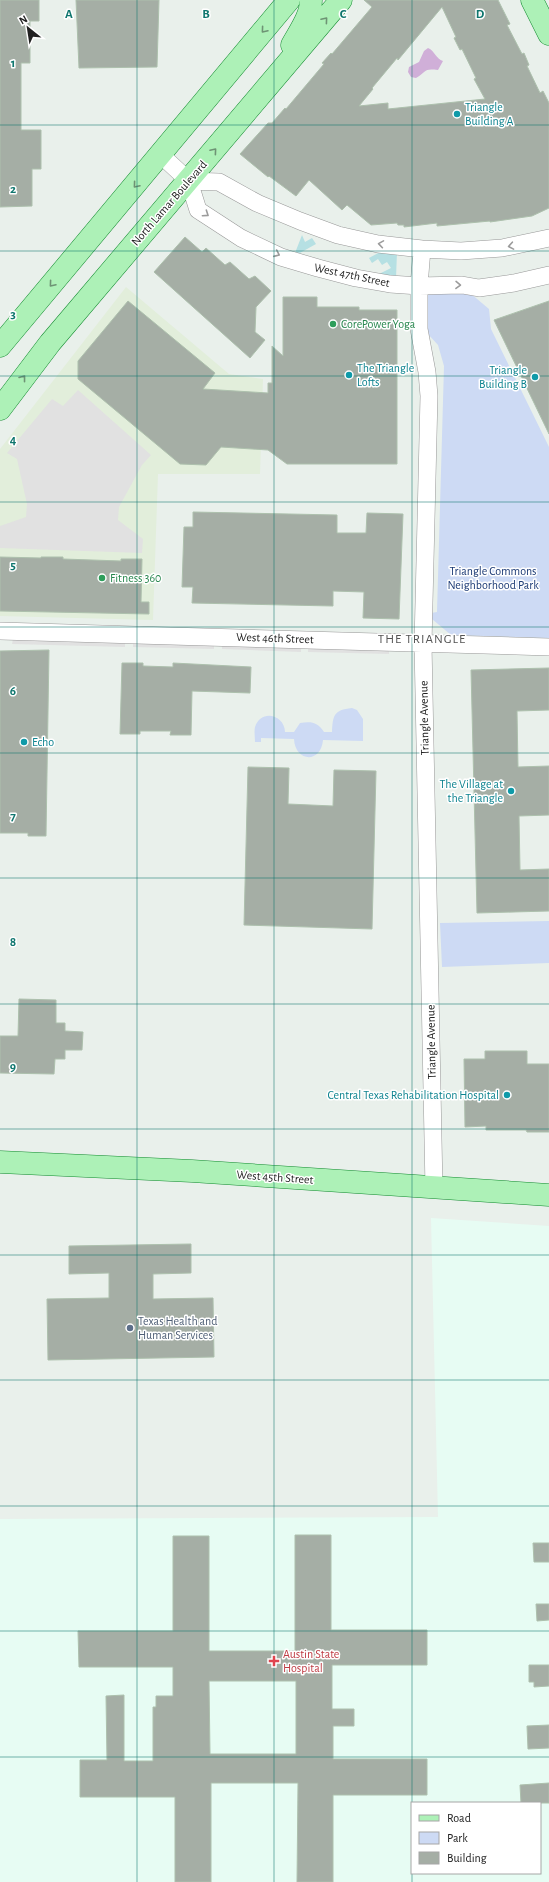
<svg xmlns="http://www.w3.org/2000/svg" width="549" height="1882" viewBox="0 0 549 1882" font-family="'Alegreya Sans',sans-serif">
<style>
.commercial{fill:#e2eedb}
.education{fill:#e7fcf3;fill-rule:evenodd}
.grass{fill:#b6e0e3}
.park{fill:#cddaf4}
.parking{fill:#e1e1e1}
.water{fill:#d0afd8}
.building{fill:#a5aea5;stroke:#adc0ad;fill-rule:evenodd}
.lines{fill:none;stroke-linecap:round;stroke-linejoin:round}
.minor-casing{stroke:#989898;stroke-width:18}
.major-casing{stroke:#138b30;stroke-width:23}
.minor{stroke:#fff;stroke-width:17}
.major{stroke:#adf1b7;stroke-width:22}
.oneway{stroke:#6e9374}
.oneway2{stroke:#9b9b9b}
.grid{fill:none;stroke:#0f766e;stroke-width:1;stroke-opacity:0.55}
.culture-dot{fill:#0f9aa8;stroke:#fff;stroke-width:1.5}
.leisure-dot{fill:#2e9e5b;stroke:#fff;stroke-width:1.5}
.service-dot{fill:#5c6f8a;stroke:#fff;stroke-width:1.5}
.health-dot{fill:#e0444e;stroke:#fff;stroke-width:1.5}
.labels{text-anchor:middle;stroke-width:3;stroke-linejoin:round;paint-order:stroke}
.culture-label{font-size:12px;fill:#0d838f;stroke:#fff;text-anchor:start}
.street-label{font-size:12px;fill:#212121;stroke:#fff}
.leisure-label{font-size:12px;fill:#27864d;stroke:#fff;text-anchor:start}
.park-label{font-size:12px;fill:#1a3974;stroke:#fff}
.service-label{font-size:12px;fill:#4e5e75;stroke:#fff;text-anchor:start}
.health-label{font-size:12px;fill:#be3a42;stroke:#fff;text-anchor:start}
.neighbourhood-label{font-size:13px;letter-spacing:1px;fill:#545454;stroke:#fff}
.grid-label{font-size:13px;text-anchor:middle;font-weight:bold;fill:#0f766e;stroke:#fff;stroke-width:3;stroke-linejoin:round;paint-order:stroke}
</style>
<rect width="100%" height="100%" fill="#e9f0eb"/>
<path class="commercial" d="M126,287L229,374L263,379L260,474H158L153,620L0,616V449Z"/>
<path class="education" d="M431,1218L549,1226V1882H0V1519L438,1517ZM412,1803H540V1873H412Z"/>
<path class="grass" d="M302,235L305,242L312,238L316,244L298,254L295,253Z
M382,251L397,252L396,278L379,274L391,268L387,262L382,265L378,259L372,263L369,258Z"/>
<path class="park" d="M429,293H470L489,309L491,329L549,447V638L451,635L432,619L431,613L437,612L444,366L438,345L427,333V298Z
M352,708L357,710L363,719V741L323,740C321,764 295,762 294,739L261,738V742H255C255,738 254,731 255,727C261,708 285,715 285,732H294L300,723C311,721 318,722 324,732H332C333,716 333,710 352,708Z
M549,921V963L442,967L440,923Z"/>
<path class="parking" d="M78,390L151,455L142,465L119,507L118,520L143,539L142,553L0,548V526L26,517L27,504L17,459L7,453L52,399L63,406Z
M13,639L125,642V647L12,644Z
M133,642L214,644V649L133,647Z
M222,644L301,646V652L222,649Z
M308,647L389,649V654L308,652Z"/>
<path class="water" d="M428,48C435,51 436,59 443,61L438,70C424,68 427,71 416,78L411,77L408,72L409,67L419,62L424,51Z"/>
<path class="building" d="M0,0H39V21H30V63H21V130H41V169H32V206L0,207Z
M76,0H159L157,67L79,68Z
M364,0H498L510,24L507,25L522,54L524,53L529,65L527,66L540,93L543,91L549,103V208L532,216L490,222V221L437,226V223L404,227V225H398L397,223L371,225L347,205L342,210L309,180L296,196L269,176L268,177L240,154L268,123H272L285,108L286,109L324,64L322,63L331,53L332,54L372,7ZM442,7L456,37L454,38L460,50L462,49L476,78L474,79L485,99L388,109V103L359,106L373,89L372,88L397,58L398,60Z
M185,237L202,252L206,248L225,265L230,262L249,279L255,276L271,291L256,307L255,332L265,340L250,358L154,272Z
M283,297H317V307H359V310H397V464H287L268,450L221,447L206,465L180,464L78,379V361L128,301L215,373L203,389L268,393V383H272V346L283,356Z
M549,301V434L494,320Z
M193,512L337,515V533H366L367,513L403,514L399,619L363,618L364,592L333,591V606L192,603L193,587H182L184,527H193Z
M0,557L41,558V557H63V559L121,561V559H142L141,602H149V614L0,611Z
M49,650L46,836H28V833H0V651Z
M122,663H143V666L173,667V663L251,667L250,693L192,691L191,735H170L171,731H140V734H120Z
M549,668V710L517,711L518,767L549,766V815L519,816L520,870L549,869V911L477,913L471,670Z
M248,767L289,768L288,804L333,806L334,770L376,771L372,929L244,925Z
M19,999L56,1000V1023H65V1031L83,1032L82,1050H65V1059H55L54,1074L0,1073V1036H18Z
M485,1051H527V1064H549V1132H527L526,1130H486V1126L465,1127L464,1059H485Z
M191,1244V1273L153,1274V1299L213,1298L214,1357L48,1360L47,1299L109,1298V1273L69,1274V1246Z
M295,1535H331V1630H427V1665H332V1709H354V1726H333V1759H427V1795H333V1882H297L298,1783H211V1882H175V1797H80V1760H107L106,1696L124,1695V1761H153V1707H156V1696H173V1667H79L78,1631H173V1536H209V1651H295ZM209,1681H296V1754H210Z
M533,1543H549V1562H534Z
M536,1604H549V1620L537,1621Z
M529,1665H549V1686L534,1687V1682H529Z
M549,1725V1748L528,1749L527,1726Z
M549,1783V1803H521L520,1785Z"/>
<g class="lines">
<defs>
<path id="minor" d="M161,155L189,181L198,210L241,238L281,257L318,268L356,278L390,284L419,286L462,285L479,288L514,283L549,275
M189,181L219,182L257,203L300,221L338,235L378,244L422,249L461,251L502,248L549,238
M422,249L419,286V329L427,372L429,396L423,644L434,1188
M0,631L549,647"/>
<path id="major" d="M532,0L549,34
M292,45C299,32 311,16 311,0
M0,346L289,0
M0,409L50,343L341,0
M0,1162L192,1171L549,1195"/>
</defs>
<use href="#minor" class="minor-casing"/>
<use href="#major" class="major-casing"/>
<use href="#minor" class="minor"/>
<use href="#major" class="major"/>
</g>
<defs><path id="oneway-chevron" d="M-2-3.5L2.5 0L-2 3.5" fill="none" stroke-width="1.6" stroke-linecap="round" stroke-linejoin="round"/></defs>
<g class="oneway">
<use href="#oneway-chevron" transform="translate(325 20) rotate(-50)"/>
<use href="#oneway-chevron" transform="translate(264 30) rotate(130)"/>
<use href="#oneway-chevron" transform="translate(214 151) rotate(-50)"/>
<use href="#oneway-chevron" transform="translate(136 185) rotate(130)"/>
<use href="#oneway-chevron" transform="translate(52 284) rotate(130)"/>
<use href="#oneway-chevron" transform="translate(23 378) rotate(-52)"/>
</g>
<g class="oneway2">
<use href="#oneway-chevron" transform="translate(206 214) rotate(34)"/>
<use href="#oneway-chevron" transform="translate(381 244) rotate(-171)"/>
<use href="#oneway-chevron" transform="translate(511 246) rotate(170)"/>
<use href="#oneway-chevron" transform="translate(277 254) rotate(24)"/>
<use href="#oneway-chevron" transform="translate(458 285) rotate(1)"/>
</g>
<path class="grid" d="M137,0V1882M274,0V1882M412,0V1882M0,125H549M0,251H549M0,376H549M0,502H549M0,627H549M0,753H549M0,878H549M0,1004H549M0,1129H549M0,1255H549M0,1380H549M0,1506H549M0,1631H549M0,1757H549"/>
<g class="culture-dot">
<circle cx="457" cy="114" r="4"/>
<circle cx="349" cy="375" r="4"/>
<circle cx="535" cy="377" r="4"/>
<circle cx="24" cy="742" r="4"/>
<circle cx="511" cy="791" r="4"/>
<circle cx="507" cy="1095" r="4"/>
</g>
<g class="leisure-dot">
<circle cx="333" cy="324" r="4"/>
<circle cx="102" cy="578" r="4"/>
</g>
<circle class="service-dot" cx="130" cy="1328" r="4"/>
<path class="health-dot" d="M272 1655h4v4h4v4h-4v4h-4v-4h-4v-4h4z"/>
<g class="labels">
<g class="culture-label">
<text x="465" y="111">Triangle<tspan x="465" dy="14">Building A</tspan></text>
<text x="357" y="372">The Triangle<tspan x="357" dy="14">Lofts</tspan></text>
<text x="527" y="374" text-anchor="end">Triangle<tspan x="527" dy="14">Building B</tspan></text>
<text x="32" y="746">Echo</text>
<text x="503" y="788" text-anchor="end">The Village at<tspan x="503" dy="14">the Triangle</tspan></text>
<text x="499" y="1099" text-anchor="end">Central Texas Rehabilitation Hospital</text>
</g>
<g class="street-label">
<text transform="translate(169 203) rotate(-49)" y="4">North Lamar Boulevard</text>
<text transform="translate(352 275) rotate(12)" y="4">West 47th Street</text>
<text transform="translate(275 638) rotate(2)" y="4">West 46th Street</text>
<text transform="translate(424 718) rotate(-91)" y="4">Triangle Avenue</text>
<text transform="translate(431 1042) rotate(-91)" y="4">Triangle Avenue</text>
<text transform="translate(275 1177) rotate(4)" y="4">West 45th Street</text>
</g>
<g class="leisure-label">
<text x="341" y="328">CorePower Yoga</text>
<text x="110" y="582">Fitness 360</text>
</g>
<g class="park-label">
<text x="493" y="575">Triangle Commons<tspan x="493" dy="14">Neighborhood Park</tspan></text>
</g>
<g class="service-label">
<text x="138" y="1325">Texas Health and<tspan x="138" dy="14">Human Services</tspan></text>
</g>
<g class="health-label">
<text x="283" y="1658">Austin State<tspan x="283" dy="14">Hospital</tspan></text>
</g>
<g class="neighbourhood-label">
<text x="422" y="643">THE TRIANGLE</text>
</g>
</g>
<g class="grid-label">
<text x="69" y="18">A</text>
<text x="206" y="18">B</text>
<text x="343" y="18">C</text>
<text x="480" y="18">D</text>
<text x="13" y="67">1</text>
<text x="13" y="193">2</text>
<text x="13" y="318">3</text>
<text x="13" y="444">4</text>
<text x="13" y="569">5</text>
<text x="13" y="695">6</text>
<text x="13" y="820">7</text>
<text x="13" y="946">8</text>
<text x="13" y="1071">9</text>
</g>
<rect x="411" y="1802" width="130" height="72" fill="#ffffff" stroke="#a6a6a6"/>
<rect x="419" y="1815" width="20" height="6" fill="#adf1b7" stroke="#a6a6a6"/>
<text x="447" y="1822" font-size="12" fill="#212121">Road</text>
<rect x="419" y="1832" width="20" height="12" fill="#cddaf4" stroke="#a6a6a6"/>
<text x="447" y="1842" font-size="12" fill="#212121">Park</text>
<rect x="419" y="1852" width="20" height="12" fill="#a5aea5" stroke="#a6a6a6"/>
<text x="447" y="1862" font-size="12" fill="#212121">Building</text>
<g transform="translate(28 28) rotate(330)" stroke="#ffffff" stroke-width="3" paint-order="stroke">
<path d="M0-3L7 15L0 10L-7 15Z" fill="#212121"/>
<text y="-6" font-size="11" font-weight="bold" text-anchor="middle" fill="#212121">N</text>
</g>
</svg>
